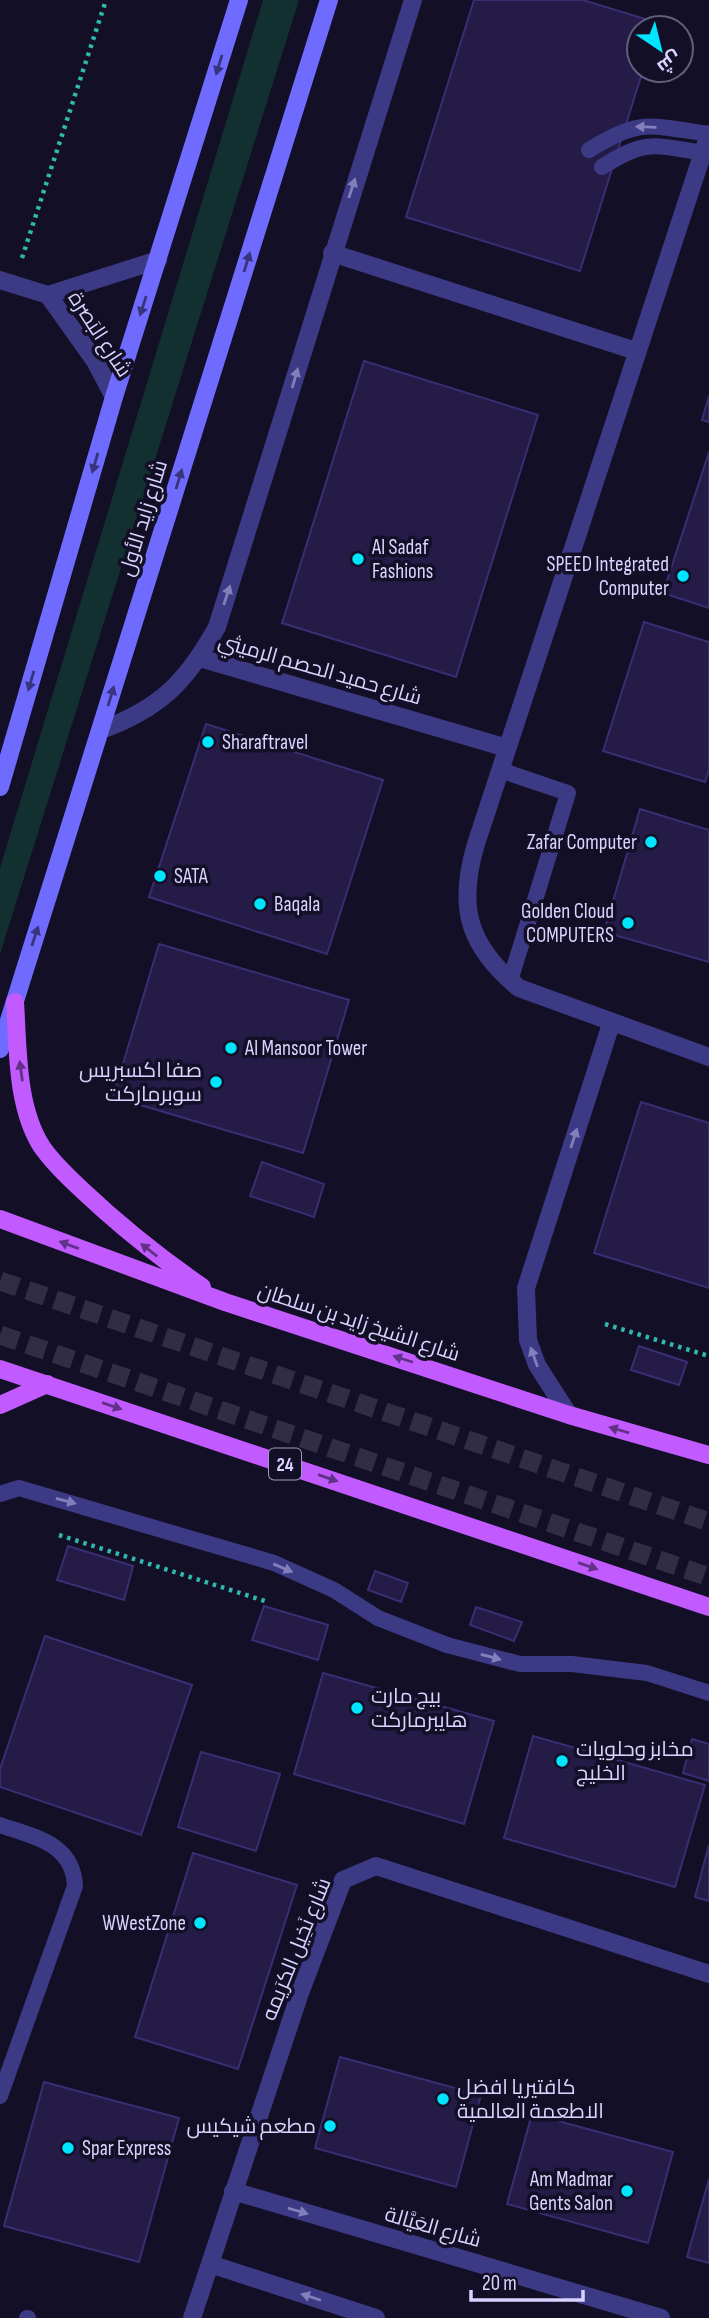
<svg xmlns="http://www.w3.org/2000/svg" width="709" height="2318" viewBox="0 0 709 2318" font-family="'Sofia Sans Condensed',Cairo,sans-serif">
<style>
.green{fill:#12302f}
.building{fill:#241b47;stroke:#3b2d73;stroke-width:2}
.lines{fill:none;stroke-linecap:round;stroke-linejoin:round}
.trunk-tunnel{stroke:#312d47;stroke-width:19;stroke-dasharray:19 10;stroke-linecap:butt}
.path{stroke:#2fb8b0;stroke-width:4.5;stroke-dasharray:3.5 5;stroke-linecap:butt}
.service{stroke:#3d3a85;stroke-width:16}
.minor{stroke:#3d3a85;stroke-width:18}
.secondary{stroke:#6f6bff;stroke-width:18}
.primary{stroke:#c25bff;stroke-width:18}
.oneway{fill:#38347d}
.oneway2{fill:#837fbc}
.oneway3{fill:#623188}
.poi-dot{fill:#00e5ff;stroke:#130f26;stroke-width:2.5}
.labels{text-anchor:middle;stroke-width:7;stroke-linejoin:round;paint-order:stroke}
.shield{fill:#130f26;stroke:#9e99be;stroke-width:2}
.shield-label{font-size:19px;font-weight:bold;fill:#d9d4ff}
.street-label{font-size:21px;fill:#d9d4ff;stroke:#130f26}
.poi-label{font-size:21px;fill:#d9d4ff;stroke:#130f26;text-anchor:start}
</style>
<rect width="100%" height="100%" fill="#130f26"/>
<path class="green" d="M263,0H299L0,954V868Z"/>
<path class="building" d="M474,0H583L658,23L657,28H639V70H643L580,271L406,217Z
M364,361L538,415L456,677L282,623Z
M709,396V422L702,420Z
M709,452V608L663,593Z
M644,622L709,642V770L705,782L603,751Z
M206,724L383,780L327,954L149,897Z
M640,809L709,830V962L604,932Z
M159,944L349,1000L303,1153L113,1097Z
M641,1102L709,1123V1288L594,1253Z
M262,1162L324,1184L314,1217L250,1196Z
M639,1346L687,1362L679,1385L631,1370Z
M68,1546L133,1566L124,1600L57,1580Z
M375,1571L408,1583L401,1602L368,1590Z
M264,1606L328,1625L318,1660L252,1640Z
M476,1607L522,1622L514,1641L470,1625Z
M45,1636L192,1685L141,1835L0,1787V1769Z
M323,1673L494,1721L464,1824L294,1774Z
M533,1736L705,1785L675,1887L504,1838Z
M692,1739L709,1744V1781L683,1773Z
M201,1752L280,1774L256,1851L178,1827Z
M709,1845V1901L695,1897Z
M193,1853L297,1885L238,2069L135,2037Z
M340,2057L481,2095L456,2187L315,2148Z
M44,2082L179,2118L139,2262L4,2226Z
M532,2114L673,2152L648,2243L507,2204Z
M709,2179V2263L687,2257Z"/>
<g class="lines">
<path class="trunk-tunnel" d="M0,1281L709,1522
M0,1335L709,1577"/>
<path class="path" d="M22,258L106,0
M605,1324L709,1356
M59,1535L268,1602"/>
<path class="service" d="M589,150C642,117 651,126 709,134
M602,167C645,139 654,145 703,153
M500,770L568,793L510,981
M0,1494L19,1488L274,1563L334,1590L378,1618L447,1645L520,1664H572L647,1673L709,1693
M0,1825C34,1837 73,1843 75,1886L0,2096
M27,2318H28"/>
<path class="minor" d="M709,134L476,844C457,907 468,946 519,988L709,1057
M332,253L636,351
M0,280L48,295L158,260
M48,295L95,361L114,397
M200,658L507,748
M101,730C160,709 187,681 217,627L413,0
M569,1415L537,1365L528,1340L526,1288L611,1024
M233,2191L661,2318
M210,2264L376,2318
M192,2318L300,1993L343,1880L376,1866L709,1974"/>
<path class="secondary" d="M0,787L114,397L239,0
M0,1049L329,0"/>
<path class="primary" d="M15,1002C18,1047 16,1107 42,1147C53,1163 68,1177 82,1190C120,1226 159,1257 202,1287
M0,1219L225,1302L569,1415L709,1455
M0,1369L709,1607
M0,1405L47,1384"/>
</g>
<defs><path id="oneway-solid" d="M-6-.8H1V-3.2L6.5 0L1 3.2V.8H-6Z" transform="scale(1.75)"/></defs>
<g class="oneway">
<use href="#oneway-solid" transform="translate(219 65) rotate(107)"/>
<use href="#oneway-solid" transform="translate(247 262) rotate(-73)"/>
<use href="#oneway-solid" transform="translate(143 306) rotate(108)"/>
<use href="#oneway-solid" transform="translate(95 463) rotate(106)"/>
<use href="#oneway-solid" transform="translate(179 479) rotate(-73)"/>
<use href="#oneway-solid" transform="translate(31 681) rotate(106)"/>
<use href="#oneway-solid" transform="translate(111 696) rotate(-73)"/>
<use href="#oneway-solid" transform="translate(35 936) rotate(-72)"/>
</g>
<g class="oneway2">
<use href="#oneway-solid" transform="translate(646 127) rotate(-178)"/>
<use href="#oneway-solid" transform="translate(352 188) rotate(-72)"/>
<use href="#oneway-solid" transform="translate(295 378) rotate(-74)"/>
<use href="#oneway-solid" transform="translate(227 595) rotate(-72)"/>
<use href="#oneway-solid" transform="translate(574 1138) rotate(-72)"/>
<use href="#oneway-solid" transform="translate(534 1357) rotate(-110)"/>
<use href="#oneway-solid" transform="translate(66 1501) rotate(15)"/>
<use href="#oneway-solid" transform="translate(283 1568) rotate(23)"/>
<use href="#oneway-solid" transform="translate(491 1657) rotate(15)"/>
<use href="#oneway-solid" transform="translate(298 2211) rotate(16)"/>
<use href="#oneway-solid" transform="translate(311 2297) rotate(-162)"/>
</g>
<g class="oneway3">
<use href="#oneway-solid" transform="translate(21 1071) rotate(-98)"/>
<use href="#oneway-solid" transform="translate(69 1245) rotate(-160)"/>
<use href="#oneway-solid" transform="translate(149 1250) rotate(-142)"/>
<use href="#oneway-solid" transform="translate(403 1359) rotate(-162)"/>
<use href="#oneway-solid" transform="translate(112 1406) rotate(19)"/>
<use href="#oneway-solid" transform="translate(619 1430) rotate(-164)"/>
<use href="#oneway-solid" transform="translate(328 1478) rotate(19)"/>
<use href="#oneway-solid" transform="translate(588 1566) rotate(19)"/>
</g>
<g class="poi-dot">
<circle cx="358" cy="559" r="7"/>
<circle cx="683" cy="576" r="7"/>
<circle cx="208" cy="742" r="7"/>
<circle cx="651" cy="842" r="7"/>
<circle cx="160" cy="876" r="7"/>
<circle cx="260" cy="904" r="7"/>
<circle cx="628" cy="923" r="7"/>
<circle cx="231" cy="1048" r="7"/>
<circle cx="216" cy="1082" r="7"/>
<circle cx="357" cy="1708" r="7"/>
<circle cx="562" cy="1761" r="7"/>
<circle cx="200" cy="1923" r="7"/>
<circle cx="443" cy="2099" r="7"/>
<circle cx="330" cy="2126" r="7"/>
<circle cx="68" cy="2148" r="7"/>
<circle cx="627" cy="2191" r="7"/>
</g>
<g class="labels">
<rect class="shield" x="269" y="1448.5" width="32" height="31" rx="5"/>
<g class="shield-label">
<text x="285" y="1471">24</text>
</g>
<g class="street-label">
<text transform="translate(100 334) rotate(57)" y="7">شارع البَصرة</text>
<text transform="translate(143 518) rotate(-73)" y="7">شارع زايد الأول</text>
<text transform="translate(320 669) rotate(16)" y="7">شارع حميد الحصم الرميثي</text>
<text transform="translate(359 1322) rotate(18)" y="7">شارع الشيخ زايد بن سلطان</text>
<text transform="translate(296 1949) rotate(-68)" y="7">شارع نَخِيل الكرَيمه</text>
<text transform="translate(433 2227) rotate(16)" y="7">شارع العَيَّالة</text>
</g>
<g class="poi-label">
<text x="372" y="554">Al Sadaf<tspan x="372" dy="24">Fashions</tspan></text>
<text x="669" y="571" text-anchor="end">SPEED Integrated<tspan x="669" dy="24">Computer</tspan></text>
<text x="222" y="749">Sharaftravel</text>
<text x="637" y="849" text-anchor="end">Zafar Computer</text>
<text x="174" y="883">SATA</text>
<text x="274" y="911">Baqala</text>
<text x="614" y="918" text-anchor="end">Golden Cloud<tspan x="614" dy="24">COMPUTERS</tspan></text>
<text x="245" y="1055">Al Mansoor Tower</text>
<text x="202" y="1077" text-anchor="end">صفا اكسبريس<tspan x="202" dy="24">سوبرماركت</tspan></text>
<text x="371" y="1703">بيج مارت<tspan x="371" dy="24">هايبرماركت</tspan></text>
<text x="576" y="1756">مخابز وحلويات<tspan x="576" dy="24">الخليج</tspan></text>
<text x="186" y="1930" text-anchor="end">WWestZone</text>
<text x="457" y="2094">كافتيريا افضل<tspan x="457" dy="24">الاطعمة العالمية</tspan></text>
<text x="316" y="2133" text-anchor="end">مطعم شيكيس</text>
<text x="82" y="2155">Spar Express</text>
<text x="613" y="2186" text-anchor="end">Am Madmar<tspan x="613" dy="24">Gents Salon</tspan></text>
</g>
</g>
<g transform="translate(660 49) rotate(145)"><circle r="33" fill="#130f26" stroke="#625e7d" stroke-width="2"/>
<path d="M0-5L12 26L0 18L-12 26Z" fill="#00e5ff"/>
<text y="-10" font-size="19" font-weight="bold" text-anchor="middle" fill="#d9d4ff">ش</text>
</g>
<path d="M471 2290v10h112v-10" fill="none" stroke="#d9d4ff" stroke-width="3.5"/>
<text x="482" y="2290" font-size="21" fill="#d9d4ff" stroke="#130f26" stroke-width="5" paint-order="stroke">20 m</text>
</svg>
